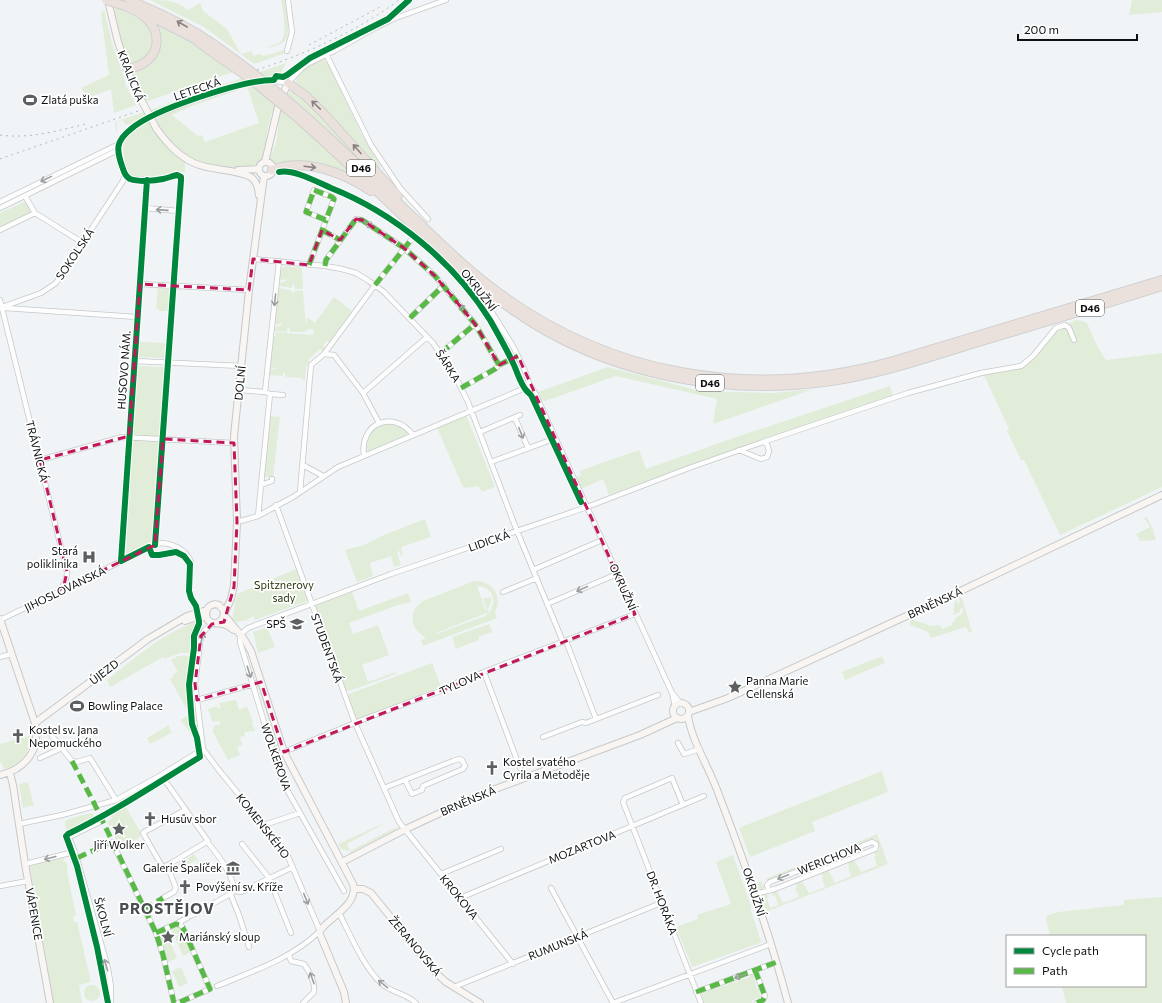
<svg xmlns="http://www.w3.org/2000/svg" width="1162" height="1003" viewBox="0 0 1162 1003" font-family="Commissioner,sans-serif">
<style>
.green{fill:#e1edd9;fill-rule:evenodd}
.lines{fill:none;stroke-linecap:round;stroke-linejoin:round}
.street-casing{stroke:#c6c8c9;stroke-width:6}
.secondary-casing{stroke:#c6c8c9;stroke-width:8}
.highway-casing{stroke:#cfd0d1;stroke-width:10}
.street{stroke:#fdfdfe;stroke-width:4.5}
.secondary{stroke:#f8f5f3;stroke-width:6}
.highway{stroke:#ebe1dc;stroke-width:8}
.rail{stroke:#b8b8b9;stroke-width:1;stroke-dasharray:2 4;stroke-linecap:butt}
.secondary-bridge-casing{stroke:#c6c8c9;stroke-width:8;stroke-linecap:butt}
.highway-bridge-casing{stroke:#cfd0d1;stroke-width:10;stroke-linecap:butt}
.secondary-bridge{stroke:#f8f5f3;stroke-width:6}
.highway-bridge{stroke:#ebe1dc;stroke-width:8}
.quiet{stroke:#58b947;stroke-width:5;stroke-dasharray:10 5;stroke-linecap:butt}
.cycleway-casing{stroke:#fff;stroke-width:8}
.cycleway{stroke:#00873e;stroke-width:6}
.oneway{stroke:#888381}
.oneway2{stroke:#9d9e9f}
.marked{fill:none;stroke:#c2185b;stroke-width:3;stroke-dasharray:8 5;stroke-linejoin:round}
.labels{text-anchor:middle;stroke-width:3.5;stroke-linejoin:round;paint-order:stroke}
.shield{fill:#fff;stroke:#565858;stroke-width:1}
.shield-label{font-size:10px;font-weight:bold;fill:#0e1011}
.street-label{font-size:11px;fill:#0e1011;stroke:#fff}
.poi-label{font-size:11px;fill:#0e1011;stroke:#fff;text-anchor:start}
.park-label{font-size:11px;fill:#233508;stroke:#fff}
.district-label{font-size:15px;font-weight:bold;letter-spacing:1px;fill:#494e51;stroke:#fff}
</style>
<rect width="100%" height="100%" fill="#f1f4f6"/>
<path class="green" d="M150,0C164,0 178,0 188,10L200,3L203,11L227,29L241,54L252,51L253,56L259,54L264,56L284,50L287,51L286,53L254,64L204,27Z
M281,0H285C286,9 292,36 284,42C280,45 273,46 268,48L267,47C272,45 280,44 282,40C287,31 283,10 281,0Z
M1132,0H1162V12L1129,15Z
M112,7C126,12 140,16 150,28C161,43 145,65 129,63L121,42Z
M104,9L112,43L125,80V84L136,105L114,113L111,89L87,98L81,88L109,75L101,14Z
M157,22L198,46L207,54L233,72L145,102L133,73C138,70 143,69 148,66C164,56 161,38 157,22Z
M322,59L328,63L361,133L381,167L361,181L345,173L274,167C272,164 270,161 270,158C272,152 276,145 277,138C279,127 279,97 291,91L294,92L298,86C290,75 313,62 322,59Z
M286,63L278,79C234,77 194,97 155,112C145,116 135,126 125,124L122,120L117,122V132H116L115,122Z
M272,83L276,86L279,91L277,102L271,116L268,128L263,157L260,163C240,172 207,166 189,156L185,164V173L176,170C173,172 171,175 168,176C158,180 134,180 127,172C125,166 122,146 124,141C132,121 197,102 218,95L219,97L222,94L241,88V89L192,106L172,115L198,136L202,135L205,142L259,123L247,86Z
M26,201L32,213L0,228V213Z
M284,266L302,268L303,289H295L294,284H292V288L279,286V283L286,281L285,279L279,281L281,269Z
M158,288L171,289L170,311H159L156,307Z
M279,288L291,290L292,293L295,292L296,290L303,291L306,327L307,317L315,323L334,297L352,311L331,339L330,343L327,341L323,346L325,348L323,351L320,349L308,360L310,362L309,365H306L305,380H303L302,378L286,377L284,372L283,373V376L269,375L270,370L277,369V368L270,369L273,336H276V332L309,335L314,334L313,329L306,330L305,332H290L289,328L287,329V332L274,331L275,327L282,325L281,323L275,325Z
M1076,320L1083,321L1087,323L1097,346L1106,360L1162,353V487L1060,535L1024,460H1021L1007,431L1009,429L983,373L1015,367L1027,362L1051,333L1065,325Z
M140,342L165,343L164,358L139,357Z
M137,366L165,367L166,368L152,541L126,554L129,499H128Z
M608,367L700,391L773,393L814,389L713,424L717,399L616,376L545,401L541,400L538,392Z
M890,386L893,396L742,447L609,495L603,479L581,489L577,479L578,477L581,475L579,471L639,450L646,469L739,436Z
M269,416L280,417L273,477H263Z
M466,416L467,417L495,487L482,492L478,486L466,488L463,487L437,428Z
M387,423L397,424L408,431L406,435L369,451L366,450C367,434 372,427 387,423Z
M1147,517L1153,529L1156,540L1140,541L1136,534L1150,527L1144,518Z
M425,519L431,537L401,547L403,555L401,556L400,551L397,552L401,565L394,567L391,556L370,563L373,576L357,582L345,550L364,545L384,535Z
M296,569L308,601L255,620L253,616L247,620L236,622L232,619L237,594Z
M474,581C493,580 503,596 495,613L497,618L423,646L421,640L426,638C410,629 407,612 423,601ZM477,586C495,586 499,606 485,616L436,634V633L489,612L488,610L492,598H483L487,610L486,611Z
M352,592L359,611L408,593L411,602L398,605L349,623L353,634L378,625L389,655L362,665L368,682L395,672L396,674L349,691L344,689L315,606Z
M959,596L962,598L972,632L969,633L966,627L931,638L928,632L910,625V619H911L932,626L940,625L942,629L952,625L951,623L955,621L954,619L963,613L962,608L960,609V612L953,615L955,600L956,599L957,603L960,602L958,597Z
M193,623H198L203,630L199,637L197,652L194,653H180L165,659L163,657L110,687L107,680C134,659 160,635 193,623Z
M489,624L492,632L478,637L479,640L456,649L452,637Z
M267,627L275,647L258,653L253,632Z
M178,656C203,652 193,670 193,684C193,691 195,697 194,704L189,709L186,708L170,679L173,678L172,675L178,672L171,660Z
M882,656L885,663L845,680L842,672Z
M432,663L441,687L358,719L354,717L347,699L349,694Z
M256,686H258L260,688L281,750L279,752L274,750L272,738L269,733L272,731L259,689L255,690Z
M236,700L239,710L247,706L253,722L252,723L253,727H254L255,731L244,732L245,736L240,737L242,745L237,747L240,755L228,760L212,730L214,729L213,726L220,724V721L212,722L210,712L209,713L208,709L217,706L218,709L221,708L219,703Z
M191,714H195L199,742L198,743L180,720Z
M169,725L170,731L173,732L150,744L147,738Z
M29,736L32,737C29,753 20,765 4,769L0,761V744Z
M882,771L888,792L812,822L815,831L750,857L739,828Z
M28,782L34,806H29L23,808L19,784Z
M125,806L141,833L139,838L120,849L114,836L117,832L115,829H111L107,822L112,818L110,815L115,812L116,813V811Z
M90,813L93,814L96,819L70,832C66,830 65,826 65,822L66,820Z
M391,820L347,844L350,851L396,827L397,829L350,853V851L341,849L338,844Z
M877,834L888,864L763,913L759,897L761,895L767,894L769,897L767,898L770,908L778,905L775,895L772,896V894L774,891L775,892L777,891L783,903L799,897L795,888L797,887L795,883L802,881L809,893L825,887L822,878L823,877L822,873L828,870L835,883L851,876L848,867H849L848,862L854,860L861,872L877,866L874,857L876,856L874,852L880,849L876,839L872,840L869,839L868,842L865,841V843L859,844L858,845L852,846V848H849V849H846V850H843L842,852L804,867L802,866L801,868H798V870L795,869V871L787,874L784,873V875L775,877V879L772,878V880L768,881L766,879L761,881L763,886H765L763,890H756L753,884Z
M193,852L203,869L202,872L196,860L175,872L172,868L193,855L192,853Z
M733,855L751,906V911L761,941L760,943L692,967L676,927L698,919L697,915L731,904L716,862Z
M65,857L63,860L67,864L68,876L76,916L73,917L74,922H77L91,982L79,985L82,1003H54L30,866Z
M1162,897V1003H1066L1062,986H1145V936H1050L1046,919L1048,915L1058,912L1124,905V900Z
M176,926L181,929L191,952L183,956L171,928Z
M165,930L177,958L168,962L159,937L161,932Z
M181,967L188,983L179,987L172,971Z
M750,973L755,975L754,979L757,989L760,987L761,990L759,992L761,997L763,995L761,1000L758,998L751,1001L753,1003H704L701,992L717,985V989L721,984V987L729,984L733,980V983L750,977Z
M84 993a8 8 0 1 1 16 0a8 8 0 1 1-16 0Z"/>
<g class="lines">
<defs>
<path id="street" d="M287,51L292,32L288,0
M326,54L371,145L400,188L428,219
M270,80L288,83L301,69L309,63L334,51L375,28L393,19L446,0
M153,116L194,100L249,83
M144,120L127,132L118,145V154L125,174L130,179L147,180H161L177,175L181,177V180L155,545
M314,190L332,197L334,199L326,220L306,212Z
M25,196L35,213L83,243
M0,202L119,144
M0,208L118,150
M145,208L179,211
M0,230L35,213
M322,230L340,240
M253,259L325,266L342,269L356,273L369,281L384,292L433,343L455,376L468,402L517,531L563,642
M309,265L326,220
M325,266L326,260L356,219L362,220L404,248L435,276L475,324L499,365
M140,284L249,290
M0,300L67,572C67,581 63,586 58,592
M0,308L41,293L56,283L123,181L125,174
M5,308L137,317
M490,309L513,346L525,371L530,386L533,389L672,693L675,706
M410,318L444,285
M441,353L475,324
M324,354L334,355L363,393L379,423
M135,361L242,366
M461,388L495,369L499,365L518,356
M239,390L265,392L270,394L283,395
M265,392L279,261
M363,393L427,337
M515,418L528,448
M480,432L520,415
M763,442L908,393L981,373L1021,366L1033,356L1056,328L1065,325L1069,328L1074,340
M364,456C359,423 393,409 413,435
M40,460L122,437L234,443
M491,462L548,441
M303,465L323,476
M261,485L272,481V479
M300,492L311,365L324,354L375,285L411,240
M276,505L355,723L399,822L513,964
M258,516L270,394
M237,522L258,516L293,497L338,467L530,386
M121,561L147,180
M533,570L602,540
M503,592L537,578
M547,604L617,574
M0,620L159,543C172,543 186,549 191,562
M213,623L205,630L201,636L195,684L203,749L218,769L286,852L320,931C291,959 253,971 217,986
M566,641L596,719
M0,657L11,654
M484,672L520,768
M673,694L681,704
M197,700L261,682
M543,737L582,722L586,723L658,695
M678,743L684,754L700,749
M274,756L362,720L423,697L441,691L448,686L484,672L635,614
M40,758L62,748
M161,775L208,841L163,868L143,833L144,832L185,810
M384,788L453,761L459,759L462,760L465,766L463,769L423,786L422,790L412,794L405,780
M116,800L161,775L203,749
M683,805L672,778L625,798L623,802L701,1003
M102,821L69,837L76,855L108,968L111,987V1003
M19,824L62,815L116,800L90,758L77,762L72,761L48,731
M264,825L300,813
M112,842L156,933L163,955L174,1003
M209,844C221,859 231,872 235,891
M242,844L269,878L291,933
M25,864L74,852
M441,874L501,849
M0,886L28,881
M551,888L613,1003
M235,891L241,892L293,867
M344,891L281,779C281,772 277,767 275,760C273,751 271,741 267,732L240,642V635L248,628L391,574L587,507L689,468L763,442L767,444L769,451L767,457L761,459L739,450
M230,893L239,915L249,947
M755,894L775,889L875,849L876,847V844L872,842L770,882L767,885L769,891
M163,898L174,892L176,888L167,865
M460,898L704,796
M339,913C350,934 364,968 381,983C391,993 406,993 416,1003
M191,916L232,893
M176,924L187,918
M156,933L176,924L181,925L183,928L210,989L178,1003
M289,955L291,961L304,964C310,973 315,981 314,992L303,1003
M755,970L765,996L763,1000L757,1003
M454,987L661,903
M696,992L777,962
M613,1003L771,944"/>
<path id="secondary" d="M109,5L118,42L132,82
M284,92L288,83
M156,128C166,142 177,155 194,163C205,168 218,169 230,171C247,175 257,174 259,195
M265,162L278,107
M259 169a7 7 0 1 1 14 0a7 7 0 1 1-14 0Z
M238,170L259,169
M225,612L231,599L234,585L237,522L234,436L249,290L264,176
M225,616L244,639L251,651L284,752L353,884C359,905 328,918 319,932L344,992L346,1003
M0,619L35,723C41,749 26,769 0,775
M185,621L198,617H206
M217,623L223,619L224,611L219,605C216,604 213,604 210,606C207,608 206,611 206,614C206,626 219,622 226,625C229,626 231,629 234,630
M673 711a8 8 0 1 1 16 0a8 8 0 1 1-16 0Z
M689,712L728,698L950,596L1162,495
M688,716C692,742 710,769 719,795C745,863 769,932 788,1003
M35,723L148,639L187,616L207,610
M10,773L13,785L25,864L50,1003
M342,862L408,828L479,795L640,735L677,718
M354,889H363L371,893L437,974L446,982L480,1003"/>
<path id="highway" d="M128,0C159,12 188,26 215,45
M125,6C132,9 141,13 147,19C161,33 160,54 142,64C137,67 132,68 127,69
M144,13L195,39L209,50
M288,83L306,96L326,116L398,196
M304,115C341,148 377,183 414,218C437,240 461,264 487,284C605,376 750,401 893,361L1162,280
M300,120C341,156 380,195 420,232C450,260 479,287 513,310C604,374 722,397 831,381C880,374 926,358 972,344C1035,325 1099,306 1162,286
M272,170C305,157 344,173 371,191"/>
</defs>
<use href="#street" class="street-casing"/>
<use href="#secondary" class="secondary-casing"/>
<use href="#highway" class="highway-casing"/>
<use href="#street" class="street"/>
<use href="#secondary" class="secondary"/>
<use href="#highway" class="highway"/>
<path class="rail" d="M309,45L380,7
M257,70C307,53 356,32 399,0
M0,135C28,139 58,131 85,124
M0,159L138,111"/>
<defs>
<path id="secondary-bridge" d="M132,82L156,128"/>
<path id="highway-bridge" d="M106,0L125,6
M215,45C246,67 276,90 304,115
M209,50L252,80L300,120"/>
</defs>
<use href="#secondary-bridge" class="secondary-bridge-casing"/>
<use href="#highway-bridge" class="highway-bridge-casing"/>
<use href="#secondary-bridge" class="secondary-bridge"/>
<use href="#highway-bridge" class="highway-bridge"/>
<path class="quiet" d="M314,190L332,197L334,199L326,220L306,212Z
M322,230L340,240
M309,265L326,220
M325,266L326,260L356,219L362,220L404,248L435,276L475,324L499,365
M375,285L411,240
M410,318L444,285
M441,353L475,324
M461,388L495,369L499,365L518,356
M72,761L94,803L156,933L163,955L174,1003
M77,858L112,842
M144,909L163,898
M156,933L176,924L181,925L183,928L210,989L178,1003
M755,970L765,996L763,1000L757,1003
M696,992L777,962"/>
<defs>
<path id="cycleway" d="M279,172C294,169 317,182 331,188C394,213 454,262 490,320C498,334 506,348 513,363C517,371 520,383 526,390C528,393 531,394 532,397L581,502
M155,545L181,180V177L177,175C172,176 168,178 163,179C154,181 139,182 130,179C124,176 124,171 122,166C116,149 116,141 131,129C154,109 243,80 274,80L276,76L283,77L287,75L310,58L388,19L409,0
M108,1003L97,947L77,866L66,836L68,834C114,812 157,783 200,757L197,738L192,724L189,685L194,648V636L199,624V621L196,606L191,598L189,591L190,564L184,556L176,552L159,555H152L149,547L121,561L147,180"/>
</defs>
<use href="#cycleway" class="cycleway-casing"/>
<use href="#cycleway" class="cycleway"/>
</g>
<defs><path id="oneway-shaft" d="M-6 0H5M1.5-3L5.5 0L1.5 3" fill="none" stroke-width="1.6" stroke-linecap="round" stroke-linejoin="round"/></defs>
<g class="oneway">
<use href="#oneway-shaft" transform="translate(182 24) rotate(-150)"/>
<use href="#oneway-shaft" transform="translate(316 105) rotate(-136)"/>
<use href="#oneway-shaft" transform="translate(357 149) rotate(-131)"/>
<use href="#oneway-shaft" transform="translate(310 167) rotate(7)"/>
</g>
<g class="oneway2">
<use href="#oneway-shaft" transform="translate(46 179) rotate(154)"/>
<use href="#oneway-shaft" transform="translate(162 210) rotate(-176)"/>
<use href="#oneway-shaft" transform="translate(368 224) rotate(34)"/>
<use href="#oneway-shaft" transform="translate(275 300) rotate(96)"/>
<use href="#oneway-shaft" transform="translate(463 309) rotate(-128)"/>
<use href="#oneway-shaft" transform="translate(521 433) rotate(68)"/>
<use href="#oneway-shaft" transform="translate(582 589) rotate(156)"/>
<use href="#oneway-shaft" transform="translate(202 638) rotate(-77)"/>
<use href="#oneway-shaft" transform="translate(249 672) rotate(73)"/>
<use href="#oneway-shaft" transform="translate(50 858) rotate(166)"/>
<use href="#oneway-shaft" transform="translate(783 877) rotate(159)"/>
<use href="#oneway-shaft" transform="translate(306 899) rotate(68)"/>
<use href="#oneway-shaft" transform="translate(106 965) rotate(-106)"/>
<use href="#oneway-shaft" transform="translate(740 976) rotate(160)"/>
<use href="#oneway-shaft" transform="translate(312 978) rotate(-110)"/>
<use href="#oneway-shaft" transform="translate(383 984) rotate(-141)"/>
</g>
<path class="marked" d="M356,219L362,220L404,248L435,276L475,324L499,365L518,356L635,614L284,752L261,682L197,700L195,684L201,636L212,624L224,622L234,587L237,522L234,443L163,439L155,545L58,592L64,585L67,572L40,460L129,436L140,284L249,290L253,259L309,265L322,230L340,240Z"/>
<defs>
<symbol id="stadium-bare" viewBox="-9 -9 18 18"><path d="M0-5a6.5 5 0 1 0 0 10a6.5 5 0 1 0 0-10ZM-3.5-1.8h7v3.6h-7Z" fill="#5d6061" stroke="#fff" stroke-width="2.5" paint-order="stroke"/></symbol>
<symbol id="hospital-bare" viewBox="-9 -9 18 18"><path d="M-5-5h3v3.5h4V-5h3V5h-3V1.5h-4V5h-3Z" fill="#5d6061" stroke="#fff" stroke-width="2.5" paint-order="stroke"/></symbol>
<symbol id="school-bare" viewBox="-9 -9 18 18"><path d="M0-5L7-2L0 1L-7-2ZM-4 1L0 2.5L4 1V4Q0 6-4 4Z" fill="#5d6061" stroke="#fff" stroke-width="2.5" paint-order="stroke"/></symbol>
<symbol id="sight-bare" viewBox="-9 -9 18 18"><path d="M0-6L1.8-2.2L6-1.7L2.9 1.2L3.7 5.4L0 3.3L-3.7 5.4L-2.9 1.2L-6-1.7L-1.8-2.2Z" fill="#5d6061" stroke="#fff" stroke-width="2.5" paint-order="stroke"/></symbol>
<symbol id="church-bare" viewBox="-9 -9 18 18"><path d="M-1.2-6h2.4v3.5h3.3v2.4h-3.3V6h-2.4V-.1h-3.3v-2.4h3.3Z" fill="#5d6061" stroke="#fff" stroke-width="2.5" paint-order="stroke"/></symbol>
<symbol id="museum-bare" viewBox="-9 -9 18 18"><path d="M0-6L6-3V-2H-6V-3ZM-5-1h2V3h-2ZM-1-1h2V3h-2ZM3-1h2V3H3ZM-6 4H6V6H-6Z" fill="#5d6061" stroke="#fff" stroke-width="2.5" paint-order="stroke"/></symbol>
</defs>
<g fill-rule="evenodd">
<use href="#stadium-bare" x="20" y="90" width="20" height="20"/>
<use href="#hospital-bare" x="79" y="547" width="20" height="20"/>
<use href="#school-bare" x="287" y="614" width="20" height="20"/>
<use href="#sight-bare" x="725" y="677" width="20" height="20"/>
<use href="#stadium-bare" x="67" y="696" width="20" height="20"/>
<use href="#church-bare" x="8" y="726" width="20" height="20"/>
<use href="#church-bare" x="482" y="758" width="20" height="20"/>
<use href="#church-bare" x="140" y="809" width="20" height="20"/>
<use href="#sight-bare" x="109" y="819" width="20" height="20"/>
<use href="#museum-bare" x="223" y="858" width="20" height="20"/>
<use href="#church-bare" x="175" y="877" width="20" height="20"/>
<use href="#sight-bare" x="158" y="927" width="20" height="20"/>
</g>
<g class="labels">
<g class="shield">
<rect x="347" y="160" width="28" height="16" rx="3"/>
<rect x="1076" y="300" width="28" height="16" rx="3"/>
<rect x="696" y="375" width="28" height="16" rx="3"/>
</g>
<g class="shield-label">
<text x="361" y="172">D46</text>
<text x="1090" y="312">D46</text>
<text x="710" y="387">D46</text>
</g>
<g class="street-label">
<text transform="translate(131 76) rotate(68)" y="4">KRALICKÁ</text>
<text transform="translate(197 89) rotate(-19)" y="4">LETECKÁ</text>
<text transform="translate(75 254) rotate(-56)" y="4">SOKOLSKÁ</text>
<text transform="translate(479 290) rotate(52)" y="4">OKRUŽNÍ</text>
<text transform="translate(448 366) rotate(58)" y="4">ŠÁRKA</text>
<text transform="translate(124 370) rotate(-86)" y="4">HUSOVO NÁM.</text>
<text transform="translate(240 383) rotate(-84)" y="4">DOLNÍ</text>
<text transform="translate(37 451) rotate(76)" y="4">TRÁVNICKÁ</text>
<text transform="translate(489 541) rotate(-19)" y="4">LIDICKÁ</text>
<text transform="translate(623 587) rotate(66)" y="4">OKRUŽNÍ</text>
<text transform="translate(65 589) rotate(-26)" y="4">JIHOSLOVANSKÁ</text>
<text transform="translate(935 603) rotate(-25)" y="4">BRNĚNSKÁ</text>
<text transform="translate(327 648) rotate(70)" y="4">STUDENTSKÁ</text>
<text transform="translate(104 672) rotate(-37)" y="4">ÚJEZD</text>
<text transform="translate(460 683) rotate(-24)" y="4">TYLOVA</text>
<text transform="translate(276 757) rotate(71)" y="4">WOLKEROVA</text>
<text transform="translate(468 801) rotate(-23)" y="4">BRNĚNSKÁ</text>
<text transform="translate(263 826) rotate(52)" y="4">KOMENSKÉHO</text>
<text transform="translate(582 847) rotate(-22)" y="4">MOZARTOVA</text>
<text transform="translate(829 859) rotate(-22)" y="4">WERICHOVA</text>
<text transform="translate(754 892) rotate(72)" y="4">OKRUŽNÍ</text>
<text transform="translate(459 897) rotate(51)" y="4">KROKOVA</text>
<text transform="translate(662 903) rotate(69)" y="4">DR. HORÁKA</text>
<text transform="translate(34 914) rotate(80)" y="4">VÁPENICE</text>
<text transform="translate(103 917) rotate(75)" y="4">ŠKOLNÍ</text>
<text transform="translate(558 945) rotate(-22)" y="4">RUMUNSKÁ</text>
<text transform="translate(415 946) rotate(50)" y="4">ŽERANOVSKÁ</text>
</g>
<g class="poi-label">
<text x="41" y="104">Zlatá puška</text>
<text x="78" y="555" text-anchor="end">Stará<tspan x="78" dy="13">poliklinika</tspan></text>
<text x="286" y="628" text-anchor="end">SPŠ</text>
<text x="746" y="685">Panna Marie<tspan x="746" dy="13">Cellenská</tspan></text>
<text x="88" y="710">Bowling Palace</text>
<text x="29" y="734">Kostel sv. Jana<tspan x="29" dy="13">Nepomuckého</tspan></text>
<text x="503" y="766">Kostel svatého<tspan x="503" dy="13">Cyrila a Metoděje</tspan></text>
<text x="161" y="823">Husův sbor</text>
<text x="119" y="849" text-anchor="middle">Jiří Wolker</text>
<text x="222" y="872" text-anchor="end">Galerie Špalíček</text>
<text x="196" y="891">Povýšení sv. Kříže</text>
<text x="179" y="941">Mariánský sloup</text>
</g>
<g class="park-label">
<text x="284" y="589">Spitznerovy<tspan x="284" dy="13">sady</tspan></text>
</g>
<g class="district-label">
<text x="167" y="914">PROSTĚJOV</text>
</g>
</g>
<rect x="1006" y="935" width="140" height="52" fill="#ffffff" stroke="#9f9fa0"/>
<rect x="1014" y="948" width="20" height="6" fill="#00873e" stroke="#9f9fa0"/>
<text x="1042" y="955" font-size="12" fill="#0e1011">Cycle path</text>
<rect x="1014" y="968" width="20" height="6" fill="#58b947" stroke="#9f9fa0"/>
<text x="1042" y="975" font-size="12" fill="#0e1011">Path</text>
<path d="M1018 34v6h119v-6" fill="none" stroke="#0e1011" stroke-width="2"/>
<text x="1024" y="34" font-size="12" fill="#0e1011" stroke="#ffffff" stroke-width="3" paint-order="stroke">200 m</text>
</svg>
